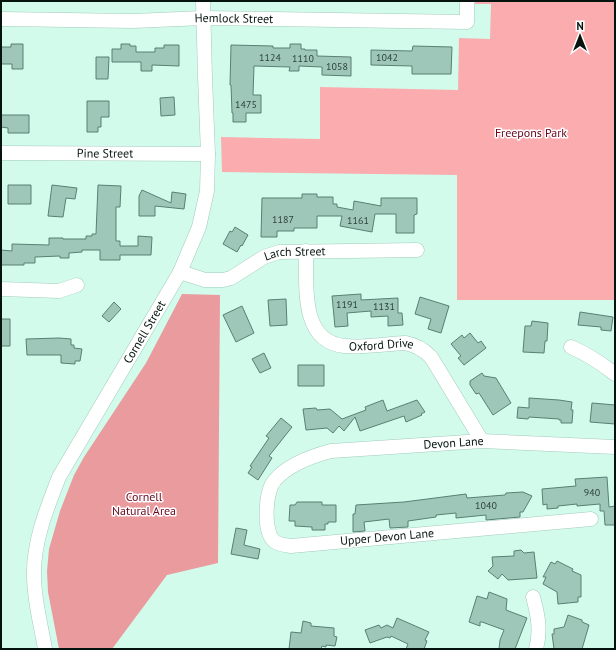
<svg xmlns="http://www.w3.org/2000/svg" width="616" height="650" viewBox="0 0 616 650" font-family="'PT Sans',sans-serif">
<style>
.green{fill:#fbacaf}
.forest{fill:#ea9b9e}
.building{fill:#9fc7b9;stroke:#5a7f73}
.lines{fill:none;stroke-linecap:round;stroke-linejoin:round}
.minor-casing{stroke:#a3cbbd;stroke-width:15}
.minor{stroke:#fff;stroke-width:14}
.labels{text-anchor:middle;stroke-width:3;stroke-linejoin:round;paint-order:stroke}
.number-label{font-size:10px;fill:#2c413a}
.street-label{font-size:12px;fill:#05140f;stroke:#fff}
.park-label{font-size:12px;fill:#66061c;stroke:#fff}
</style>
<rect width="100%" height="100%" fill="#d2fbec"/>
<path class="green" d="M475,1H615V300H457V175L222,172L221,137L320,139V87L458,90L459,38L490,39L491,4H475Z"/>
<path class="forest" d="M182,294L220,295L218,563L167,575L112,649H59L48,592L47,571L49,549L60,511L74,475L84,457L146,363Z"/>
<path class="building" d="M11,44H23V69H12V64H1V47H11Z
M121,44H130V46H136V52H155V48H164V45H179V66L152,65V71H141V62H112V49H121Z
M290,44H301V49H305V50H317V56L351,57V76L322,75V67L299,66V71H289L290,67L254,66L253,95H261V113H246V122H233V113H232L231,85H230L231,45L273,46V48H290Z
M413,46L452,47L451,74H412V66L371,65V50L412,51Z
M96,57H109L108,79H96Z
M174,97L175,115L161,116L160,98Z
M87,101H109V117H101V127H98V132H87Z
M1,115H29V133H8V128L1,127Z
M8,185H31V204H8Z
M52,185L77,188L75,199L66,198L63,217L48,216Z
M98,185L121,186L120,207H116V241H120V246H138V236L152,237L151,255H120V260H100V250H82V252L69,253V258H60V256L35,257V263H24V265H1V250L12,251V244L49,245V238H63V239H86V236H92V234H96Z
M142,190L171,203L172,192L186,194L184,209L155,206V216H139V196Z
M302,194H317V197H333V204H337V207L353,210L354,201L381,206V198H417V214L414,215V233H396V214H375L372,232L340,226L342,216H317V228H294V231H277V237H261L262,198H302Z
M235,227L248,235L242,246L241,245L237,252L223,244L230,231L232,232Z
M361,294V300L398,298V313H402L403,325L388,326V316L371,317V311L347,313L348,326L335,327L332,296Z
M420,297L449,306L441,333L428,329L431,319L415,314Z
M286,299L287,325L270,326L268,300Z
M114,302L121,309L109,322L102,316Z
M242,306L254,333L236,342L223,315Z
M580,312L613,317L611,331L601,330V327L578,325Z
M1,319H10V346H1Z
M532,321L548,323L547,341H545L544,353L523,352L525,326H531Z
M470,333L478,343L481,341L486,348L464,365L458,358L461,356L451,344L462,335L464,338Z
M59,338L71,339V345H74V348L82,349L80,361H75V364L61,363V355H27L26,339Z
M264,353L271,368L260,373L252,359Z
M298,365H324V386H298Z
M482,373L484,376L496,378L511,403L493,415L479,393L476,394L470,385V381Z
M529,398L559,400L572,402L571,410H573L572,423H561V420H559V419L529,417L528,419L517,418L518,407L529,408Z
M383,400L387,411L417,400L425,412L421,414L422,415L406,422L404,416L360,431L355,417L344,431L339,426L333,433L327,428L306,430L303,409L316,408L317,410L330,409L342,419L366,410L365,407Z
M592,403L615,405V424L590,422Z
M281,418L292,427L269,456L272,458L258,480L248,473L252,467L250,466L269,438L266,436Z
M607,477L609,507L615,506V525H605L604,511H600V504L577,506V504L558,506V508L547,509V504L543,505L542,489L576,486L575,479Z
M523,492L532,496L523,512H520V517L486,520V515L456,518V513L436,515V517L408,521V527L390,528L389,519L364,522L365,531L353,532V514H355L356,505L404,502L466,494L467,498L505,495L506,493Z
M297,502H322V505H336V522H328V524H325V530H312V527L295,526V521H289L290,505H295Z
M236,528L247,530L244,545L260,549L258,559L231,554Z
M521,550L524,553L534,552L537,578L508,580L502,574L498,579L488,571L493,566L492,557L514,556V551Z
M557,561L573,569L572,571L581,575V597H578V602L558,604L557,592L543,584L546,577H543L551,562L555,564Z
M489,592L507,599L506,610L527,618L515,649H499L500,640L504,630L482,622H480V626L469,622L477,596L487,599Z
M568,615L582,620V622L589,625L582,649H554L552,634H554V629L564,627Z
M397,618L429,632L425,640L427,641L424,649H406L408,644L391,636L390,638L387,637L370,643L365,630L379,625L381,628L387,625L393,628Z
M303,621L311,623V626L334,628V636L337,637L335,646L326,645V647L322,646L321,649H289L291,632L301,633Z"/>
<g class="lines">
<defs>
<g id="minor">
<path id="s1" d="M1,19L133,21L203,18L467,22V1"/>
<path id="s2" d="M1,153L208,154"/>
<path id="s3" d="M306,251C307,283 299,341 344,346C363,348 385,344 405,343C416,345 423,349 431,357L482,441"/>
<path id="s4" d="M180,272L205,280H223L231,278L264,257L279,252L417,250"/>
<path d="M1,289L59,291L77,285"/>
<path d="M571,347C587,354 601,363 615,374"/>
<path id="s5" d="M591,519L291,546C285,545 279,545 274,541C263,531 265,491 275,480C288,465 312,456 331,451L482,441L615,447"/>
<path d="M533,597C538,615 541,631 536,649"/>
<path id="s6" d="M45,649C41,625 34,600 34,576C33,542 47,508 59,477L180,272L199,227L207,191L208,154L205,77L203,1"/>
</g>
</defs>
<use href="#minor" class="minor-casing"/>
<use href="#minor" class="minor"/>
</g>
<g class="labels">
<g class="number-label">
<text x="270" y="61">1124</text>
<text x="387" y="61">1042</text>
<text x="303" y="62">1110</text>
<text x="337" y="70">1058</text>
<text x="246" y="108">1475</text>
<text x="283" y="223">1187</text>
<text x="358" y="224">1161</text>
<text x="347" y="308">1191</text>
<text x="384" y="310">1131</text>
<text x="592" y="496">940</text>
<text x="486" y="509">1040</text>
</g>
<g class="street-label">
<text dy="4" stroke="none"><textPath href="#s1" startOffset="233">Hemlock Street</textPath></text>
<text dy="4" stroke="none"><textPath href="#s2" startOffset="104">Pine Street</textPath></text>
<text dy="4" stroke="none"><textPath href="#s4" startOffset="123">Larch Street</textPath></text>
<text dy="4" stroke="none"><textPath href="#s6" startOffset="345">Cornell Street</textPath></text>
<text dy="4" stroke="none"><textPath href="#s3" startOffset="151">Oxford Drive</textPath></text>
<text dy="4" stroke="none"><textPath href="#s5" startOffset="570">Devon Lane</textPath></text>
<text transform="translate(387 537) rotate(-5)" y="4">Upper Devon Lane</text>
</g>
<g class="park-label">
<text x="531" y="137">Freepons Park</text>
<text x="144" y="501">Cornell<tspan x="144" dy="14">Natural Area</tspan></text>
</g>
</g>
<rect width="616" height="650" fill="none" stroke="#05140f" stroke-width="4"/>
<g transform="translate(580 36)" stroke="#ffffff" stroke-width="3" paint-order="stroke">
<path d="M0-3L7 15L0 10L-7 15Z" fill="#05140f"/>
<text y="-6" font-size="11" font-weight="bold" text-anchor="middle" fill="#05140f">N</text>
</g>
</svg>
